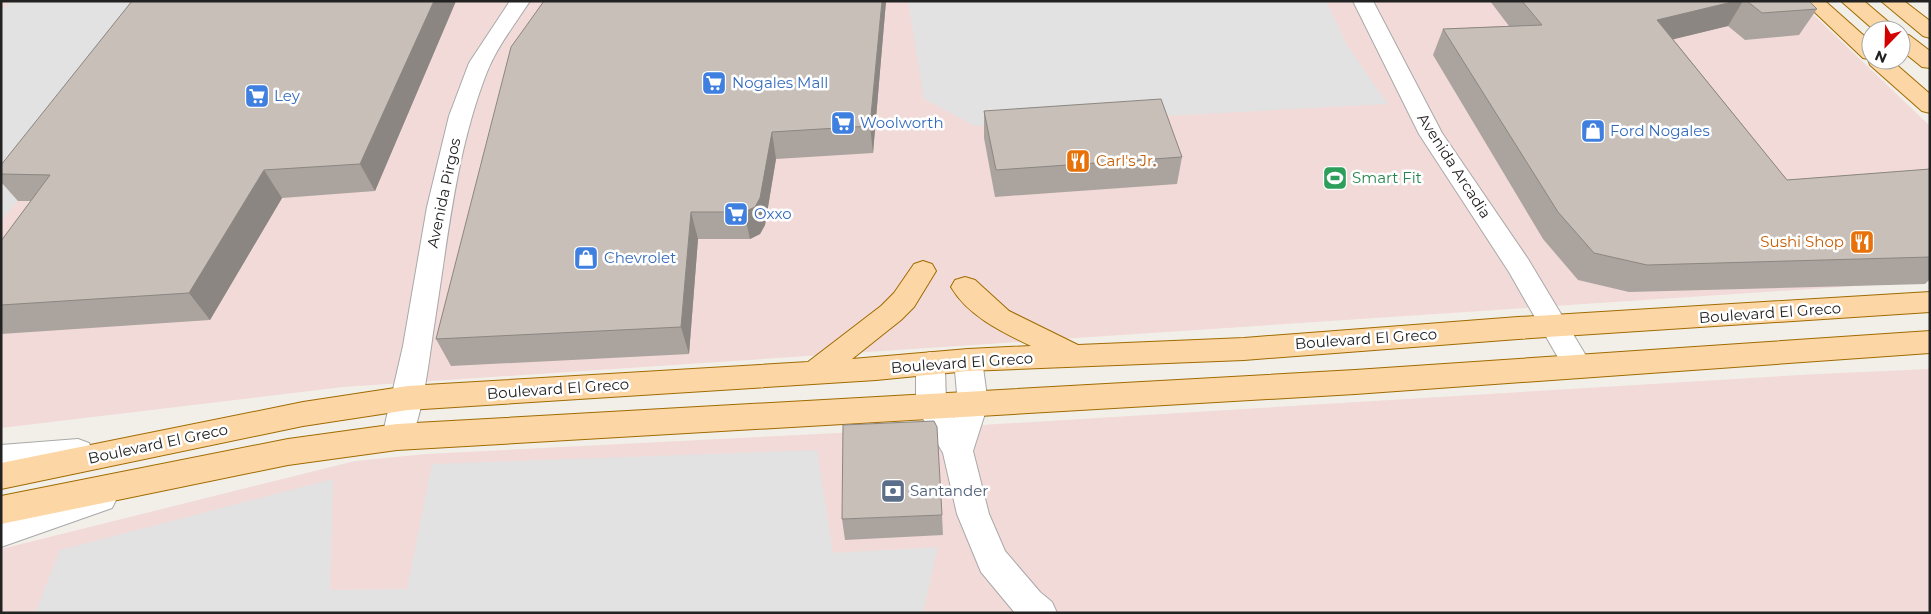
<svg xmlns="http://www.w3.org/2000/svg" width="1931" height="614" viewBox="0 0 1931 614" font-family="Montserrat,sans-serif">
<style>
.commercial{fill:#f2dad9}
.parking{fill:#e2e2e2}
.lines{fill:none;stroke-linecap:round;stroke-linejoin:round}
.minor-casing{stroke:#a9a9a9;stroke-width:2}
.major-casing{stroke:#a06b00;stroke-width:2}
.minor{fill:#fff;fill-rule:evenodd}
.major{fill:#fcd6a4;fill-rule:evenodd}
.wall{fill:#aba49e}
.shaded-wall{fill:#8b8681}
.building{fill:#c7bfb8;stroke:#8b8681}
.labels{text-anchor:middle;stroke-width:5;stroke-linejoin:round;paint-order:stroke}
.shop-label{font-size:15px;fill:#366cbe;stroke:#fff;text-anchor:start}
.food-label{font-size:15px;fill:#c56008;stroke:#fff;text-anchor:start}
.street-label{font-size:15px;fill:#222;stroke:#fff}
.leisure-label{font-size:15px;fill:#27864d;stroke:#fff;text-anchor:start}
.service-label{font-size:15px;fill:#4e5e75;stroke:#fff;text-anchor:start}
</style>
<rect width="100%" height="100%" fill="#f2efe9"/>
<path class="commercial" d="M1,1H1799L1930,126V281L343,387L1,428Z
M1930,369V613H1V549L355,461L426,454L916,429L1816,374Z"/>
<path class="parking" d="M11,1H170L1,222V11Z
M908,1H1326L1348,47L1388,104L975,126L924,99Z
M817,450L833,553L938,547L923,613H35L60,550L333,479L330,590L407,589L432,464Z"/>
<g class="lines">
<defs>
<path id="minor" d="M510,1H530C515,24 497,47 487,72C456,151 448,237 435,320C429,357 424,414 408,446L397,450L386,446L382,437L403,346L427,207L449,116L469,63Z
M1353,1H1373L1442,133L1528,259L1588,359L1592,367L1588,375L1578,378L1568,375L1509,272L1419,134Z
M968,349L978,352L982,360L988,404L973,451L989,514L1005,551L1040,592L1052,602L1057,613H1015L981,572L957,514L943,453L916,407V363L920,355L930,352L940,355C951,376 939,394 954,418L958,404L954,360L958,352Z
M78,439L89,443L93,452L89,461L78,465L1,471V445Z
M101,484L112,488L117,498L112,508L1,547V518Z"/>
<path id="major" d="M1803,1H1825L1871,42V60H1891L1930,94V113L1922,111L1870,65L1868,59L1863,58Z
M1841,1H1864L1898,30H1874Z
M1881,1H1904L1930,21V38L1923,36Z
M1901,34L1909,35L1930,51V68L1922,67L1901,50Z
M923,261L932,264L936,271L914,307L901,320L852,359L968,349L1031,346C1002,332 968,316 951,287L955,280L965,277L975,280L1009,311L1078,345L1244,338L1518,317L1930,292V312L1518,339L1244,360L968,371L876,380L408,410L303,426L1,489V463L303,402L408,386L808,362L881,306L894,293L914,264Z
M1930,331V353L1355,394L397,450L288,465L1,524V496L288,439L397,424L1355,370Z"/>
</defs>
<use href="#minor" class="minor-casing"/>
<use href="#major" class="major-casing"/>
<use href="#minor" class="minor"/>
<use href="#major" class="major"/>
</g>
<path class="wall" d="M456,1L375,191L282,198L210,320L1,334V241L31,201H18L1,182V165Z
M886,1L873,153L776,159L765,225L760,234L750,239H698L689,354L451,366L436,339Z
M1490,1H1809L1817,9L1799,35L1745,40L1728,26L1673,39L1787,180L1930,169V279L1925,284L1629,292L1578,280L1543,239L1433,55L1443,29L1509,26Z
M984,111L1182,157L1177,184L995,197L984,138Z
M942,515L943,535L845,540L842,519Z"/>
<path class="shaded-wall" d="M434,1H456L375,191L360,164Z
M882,1H886L873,153L870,126Z
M1736,1H1743L1728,26L1642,47L1657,20Z
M772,132L776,159L765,225L760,234L750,239L744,212Z
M264,170L282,198L210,320L189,293Z
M691,212L698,239L689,354L681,327Z"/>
<path class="building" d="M132,1H434L360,164L264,170L189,293L1,305V241L50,175L1,174V165Z
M544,1H882L870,126L772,132L760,198L755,207L744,212H691L681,327L436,339L511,47Z
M1522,1H1736L1657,20L1787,180L1930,169V257L1647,265L1594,253L1558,212L1443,29L1542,25Z
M1747,1H1809L1817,9L1762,13Z
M1161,99L1182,157L996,170L984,111Z
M934,421L937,427L942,515L842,519L843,425Z"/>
<defs>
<symbol id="supermarket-square" viewBox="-11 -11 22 22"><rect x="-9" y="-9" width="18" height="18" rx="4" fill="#3f7fe0" stroke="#fff"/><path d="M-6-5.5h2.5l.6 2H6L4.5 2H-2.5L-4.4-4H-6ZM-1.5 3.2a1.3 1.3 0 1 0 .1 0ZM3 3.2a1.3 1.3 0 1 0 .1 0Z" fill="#fff"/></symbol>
<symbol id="shop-square" viewBox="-11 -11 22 22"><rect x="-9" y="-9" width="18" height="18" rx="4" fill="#3f7fe0" stroke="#fff"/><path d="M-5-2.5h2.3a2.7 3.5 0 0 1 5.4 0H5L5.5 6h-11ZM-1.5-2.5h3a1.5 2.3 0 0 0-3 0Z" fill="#fff"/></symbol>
<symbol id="restaurant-square" viewBox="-11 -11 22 22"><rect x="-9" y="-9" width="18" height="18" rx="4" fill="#e8710a" stroke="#fff"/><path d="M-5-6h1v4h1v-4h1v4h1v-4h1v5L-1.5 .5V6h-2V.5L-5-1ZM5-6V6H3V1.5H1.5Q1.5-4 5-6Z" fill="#fff"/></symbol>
<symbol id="stadium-square" viewBox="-11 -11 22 22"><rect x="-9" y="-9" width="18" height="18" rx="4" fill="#2e9e5b" stroke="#fff"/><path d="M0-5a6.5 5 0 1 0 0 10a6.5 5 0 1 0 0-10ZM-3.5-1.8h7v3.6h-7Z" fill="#fff"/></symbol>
<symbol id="bank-square" viewBox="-11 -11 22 22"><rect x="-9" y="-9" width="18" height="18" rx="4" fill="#5c6f8a" stroke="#fff"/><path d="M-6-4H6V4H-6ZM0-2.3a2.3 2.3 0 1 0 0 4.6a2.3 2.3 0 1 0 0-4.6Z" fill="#fff"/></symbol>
</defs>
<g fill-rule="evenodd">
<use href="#supermarket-square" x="700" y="69" width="28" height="28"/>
<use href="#supermarket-square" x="243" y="82" width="28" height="28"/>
<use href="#supermarket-square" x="829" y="109" width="28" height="28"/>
<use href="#shop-square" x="1579" y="117" width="28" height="28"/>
<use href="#restaurant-square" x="1064" y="147" width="28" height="28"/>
<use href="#stadium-square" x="1321" y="164" width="28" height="28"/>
<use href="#supermarket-square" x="722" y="200" width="28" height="28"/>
<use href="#restaurant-square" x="1848" y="228" width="28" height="28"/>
<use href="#shop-square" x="572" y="244" width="28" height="28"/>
<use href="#bank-square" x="879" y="477" width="28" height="28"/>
</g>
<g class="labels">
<g class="shop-label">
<text x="732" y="88">Nogales Mall</text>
<text x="274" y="101">Ley</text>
<text x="860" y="128">Woolworth</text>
<text x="1610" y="136">Ford Nogales</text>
<text x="754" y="219">Oxxo</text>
<text x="604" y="263">Chevrolet</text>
</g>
<g class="food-label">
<text x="1096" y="166">Carl's Jr.</text>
<text x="1844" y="247" text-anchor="end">Sushi Shop</text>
</g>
<g class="street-label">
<text transform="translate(1454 166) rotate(57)" y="5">Avenida Arcadia</text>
<text transform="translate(444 193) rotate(-78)" y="5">Avenida Pirgos</text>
<text transform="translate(1770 313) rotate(-4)" y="5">Boulevard El Greco</text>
<text transform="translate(1366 339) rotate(-4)" y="5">Boulevard El Greco</text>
<text transform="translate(962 363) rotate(-4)" y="5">Boulevard El Greco</text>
<text transform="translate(558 389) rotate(-4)" y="5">Boulevard El Greco</text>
<text transform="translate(158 444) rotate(-12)" y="5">Boulevard El Greco</text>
</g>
<g class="leisure-label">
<text x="1352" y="183">Smart Fit</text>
</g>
<g class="service-label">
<text x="910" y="496">Santander</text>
</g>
</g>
<rect width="1931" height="614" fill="none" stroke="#222222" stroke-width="5"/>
<g transform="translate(1886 45) rotate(203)"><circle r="24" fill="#ffffff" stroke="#a7a7a7"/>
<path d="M0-4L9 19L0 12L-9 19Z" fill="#d40000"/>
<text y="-8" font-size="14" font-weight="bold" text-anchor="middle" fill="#222222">N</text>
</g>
</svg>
